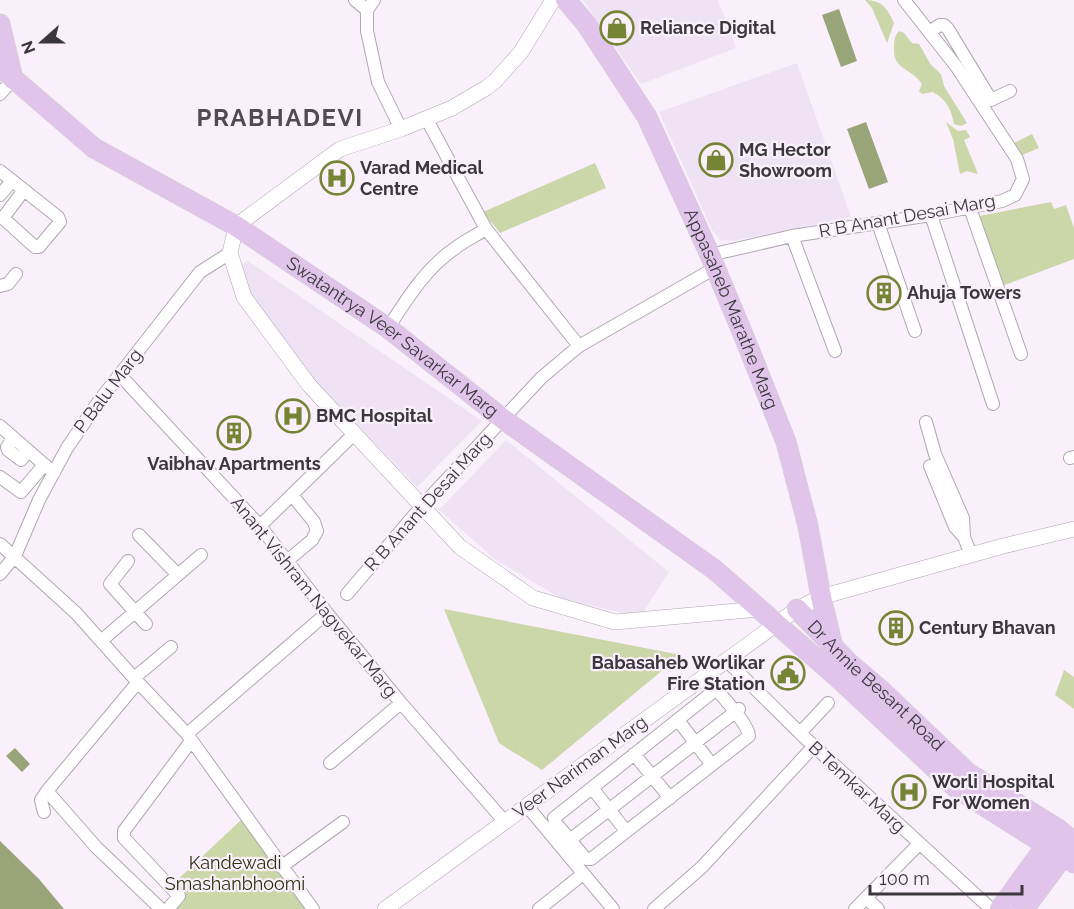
<svg xmlns="http://www.w3.org/2000/svg" width="1074" height="909" viewBox="0 0 1074 909" font-family="Raleway,sans-serif">
<style>
.built{fill:#efe2f4}
.green{fill:#cbd6a9}
.water{fill:#99a478}
.lines{fill:none;stroke-linecap:round;stroke-linejoin:round}
.minor-casing{stroke:#afa7b1;stroke-width:14}
.tertiary-casing{stroke:#afa7b1;stroke-width:16}
.primary-casing{stroke:#d4d3d4;stroke-width:21}
.minor{stroke:#fff;stroke-width:12}
.tertiary{stroke:#fff;stroke-width:15}
.primary{stroke:#e0c4ea;stroke-width:20}
.labels{text-anchor:middle;stroke-width:4.5;stroke-linejoin:round;paint-order:stroke}
.poi-label{font-size:18px;font-weight:bold;fill:#3b373c;stroke:#f9f0fc;text-anchor:start}
.street-label{font-size:18px;fill:#3b373c;stroke:#f9f0fc}
.park-label{font-size:18px;fill:#2a310e;stroke:#f9f0fc}
.district-label{font-size:24px;font-weight:bold;letter-spacing:1.5px;fill:#514a53;stroke:#f9f0fc}
</style>
<rect width="100%" height="100%" fill="#f9f0fc"/>
<path class="built" d="M583,0H718L736,48L641,84Z
M797,63L851,217L733,241L721,240L712,230L659,112Z
M248,261L482,421L417,487L312,377L242,284L238,267Z
M506,440L669,572L640,617L562,599L496,560L439,510Z"/>
<path class="green" d="M865,0C882,0 888,9 894,23L887,43L872,8Z
M899,31L904,33L912,43L919,44L931,65L941,74L944,86L967,123L961,126L954,124C951,109 947,100 933,92L922,94L919,91L922,84C913,69 893,70 894,49C894,42 894,36 899,31Z
M946,122L958,131L966,130L970,137L964,140L978,174L967,171L960,174L953,139Z
M1032,134L1039,148L1020,156L1012,144Z
M595,163L606,188L500,233L483,212Z
M1051,202L1054,209L1066,205L1074,228V259L994,289L969,218Z
M444,609L681,655L542,770L499,743Z
M1064,670L1074,677V709L1055,695Z
M241,820L307,909H175L184,902L173,884Z"/>
<path class="water" d="M839,9L857,61L841,67L822,15Z
M866,122L888,182L869,189L847,129Z
M15,748L30,764L22,772L6,756Z
M0,841L39,879L64,909H0Z"/>
<g class="lines">
<defs>
<path id="minor" d="M355,0L367,10
M374,0L367,10V31L378,82L401,129
M929,32L940,25H944L948,29L991,100L1010,91
M0,94L13,79
M426,118L486,229L579,346
M0,171L58,217L60,222L39,247H35L3,218L24,190
M0,195L12,181
M970,208L1021,354
M931,215L993,404
M878,223L915,331
M792,236L835,351
M710,255L792,236L931,215L1002,201L1015,195L1023,179L1017,159L956,66L904,0
M0,286L8,284L16,274
M388,328C407,299 425,269 454,249C464,241 475,236 486,229
M119,374L260,526L327,613L401,703L505,822
M926,422L935,454L963,518L964,537L971,555
M0,426L54,473
M14,438L7,447L8,450L21,460L28,451
M1070,458L1074,457
M930,466L955,527L964,537
M0,477L21,492L44,465
M260,526L354,434
M139,535L178,575
M0,544L76,613L134,678L187,734L313,909
M128,561L110,584L146,624
M287,561L312,540L317,531L314,522L292,495
M0,574L15,556L39,500L67,448L99,401L200,272L230,253
M347,594L422,506L541,378L579,346L715,268
M101,641L201,555
M727,661L804,737L991,909
M134,678L171,647
M714,691H718C726,701 748,724 749,736L591,859H586L555,822L554,818Z
M678,720L712,765
M800,733L828,703
M187,734L327,613
M634,754L670,798
M330,763L401,703
M592,788L626,831
M47,791L96,847L161,909
M527,806L613,909
M44,812L41,800L47,791L138,682
M562,846L739,709
M281,867L343,822
M866,898L878,909
M168,909L179,896L124,838V831L191,741
M539,909L583,874
M654,909L702,867L814,746
M855,909L919,844"/>
<path id="tertiary" d="M553,0L521,52L495,81L486,88L452,108L401,129L340,149L236,226L230,253L244,297L309,385L460,547L533,598L615,622L759,609
M385,909L797,609L821,597L1003,546L1074,529"/>
<g id="primary">
<path id="s1" d="M566,0L587,25L647,117L710,255L745,339L786,442L808,526L821,597L833,647"/>
<path d="M0,24L13,79"/>
<path id="s2" d="M0,67L94,148L236,226L388,328L503,419L715,570L837,677L956,788L1074,863"/>
<path id="s3" d="M797,609L849,663L882,691L968,773L1058,829L1074,842"/>
<path d="M1000,909L1053,836"/>
<path d="M1024,909L1071,846"/>
</g>
</defs>
<use href="#minor" class="minor-casing"/>
<use href="#tertiary" class="tertiary-casing"/>
<use href="#primary" class="primary-casing"/>
<use href="#minor" class="minor"/>
<use href="#tertiary" class="tertiary"/>
<use href="#primary" class="primary"/>
</g>
<defs>
<symbol id="shop-ring" viewBox="-11 -11 22 22"><circle r="9.5" fill="#f9f0fc" stroke="#768534" stroke-width="1.5"/><path d="M-5-2.5h2.3a2.7 3.5 0 0 1 5.4 0H5L5.5 6h-11ZM-1.5-2.5h3a1.5 2.3 0 0 0-3 0Z" fill="#768534"/></symbol>
<symbol id="hospital-ring" viewBox="-11 -11 22 22"><circle r="9.5" fill="#f9f0fc" stroke="#768534" stroke-width="1.5"/><path d="M-5-5h3v3.5h4V-5h3V5h-3V1.5h-4V5h-3Z" fill="#768534"/></symbol>
<symbol id="building-ring" viewBox="-11 -11 22 22"><circle r="9.5" fill="#f9f0fc" stroke="#768534" stroke-width="1.5"/><path d="M-4-6H4V6H1V3H-1V6H-4ZM-2.5-4.3h1.7v1.8h-1.7ZM.8-4.3h1.7v1.8H.8ZM-2.5-1h1.7V.8h-1.7ZM.8-1h1.7V.8H.8Z" fill="#768534"/></symbol>
<symbol id="civic-ring" viewBox="-11 -11 22 22"><circle r="9.5" fill="#f9f0fc" stroke="#768534" stroke-width="1.5"/><path d="M-.6-6.5H3V-4.5H.6V-3L4-1V1h2V6H-6V1h2V-1L-.6-3ZM-1.2 2.5V6h2.4V2.5Z" fill="#768534"/></symbol>
</defs>
<g fill-rule="evenodd">
<use href="#shop-ring" x="598" y="9" width="38" height="38"/>
<use href="#shop-ring" x="697" y="141" width="38" height="38"/>
<use href="#hospital-ring" x="318" y="159" width="38" height="38"/>
<use href="#building-ring" x="865" y="274" width="38" height="38"/>
<use href="#hospital-ring" x="274" y="397" width="38" height="38"/>
<use href="#building-ring" x="215" y="414" width="38" height="38"/>
<use href="#building-ring" x="877" y="609" width="38" height="38"/>
<use href="#civic-ring" x="769" y="654" width="38" height="38"/>
<use href="#hospital-ring" x="890" y="773" width="38" height="38"/>
</g>
<g class="labels">
<g class="poi-label">
<text x="640" y="34">Reliance Digital</text>
<text x="739" y="156">MG Hector<tspan x="739" dy="21">Showroom</tspan></text>
<text x="360" y="174">Varad Medical<tspan x="360" dy="21">Centre</tspan></text>
<text x="907" y="299">Ahuja Towers</text>
<text x="316" y="422">BMC Hospital</text>
<text x="234" y="470" text-anchor="middle">Vaibhav Apartments</text>
<text x="919" y="634">Century Bhavan</text>
<text x="765" y="669" text-anchor="end">Babasaheb Worlikar<tspan x="765" dy="21">Fire Station</tspan></text>
<text x="932" y="788">Worli Hospital<tspan x="932" dy="21">For Women</tspan></text>
</g>
<g class="street-label">
<text transform="translate(907 216) rotate(-10)" y="6">R B Anant Desai Marg</text>
<text dy="6" stroke="none"><textPath href="#s1" startOffset="352">Appasaheb Marathe Marg</textPath></text>
<text dy="6" stroke="none"><textPath href="#s2" startOffset="478">Swatantrya Veer Savarkar Marg</textPath></text>
<text transform="translate(108 391) rotate(-53)" y="6">P Balu Marg</text>
<text transform="translate(428 502) rotate(-48)" y="6">R B Anant Desai Marg</text>
<text transform="translate(314 597) rotate(51)" y="6">Anant Vishram Nagvekar Marg</text>
<text dy="6" stroke="none"><textPath href="#s3" startOffset="110">Dr Annie Besant Road</textPath></text>
<text transform="translate(580 767) rotate(-36)" y="6">Veer Nariman Marg</text>
<text transform="translate(857 787) rotate(43)" y="6">B Temkar Marg</text>
</g>
<g class="park-label">
<text x="235" y="869">Kandewadi<tspan x="235" dy="21">Smashanbhoomi</tspan></text>
</g>
<g class="district-label">
<text x="280" y="126">PRABHADEVI</text>
</g>
</g>
<g transform="translate(42 42) rotate(249)" stroke="#f9f0fc" stroke-width="4.5" paint-order="stroke">
<path d="M0-4.5L10 22L0 15L-10 22Z" fill="#3b373c"/>
<text y="-9" font-size="16" font-weight="bold" text-anchor="middle" fill="#3b373c">N</text>
</g>
<path d="M870 885v9h152v-9" fill="none" stroke="#3b373c" stroke-width="3"/>
<text x="879" y="885" font-size="18" fill="#3b373c" stroke="#f9f0fc" stroke-width="4.5" paint-order="stroke">100 m</text>
</svg>
